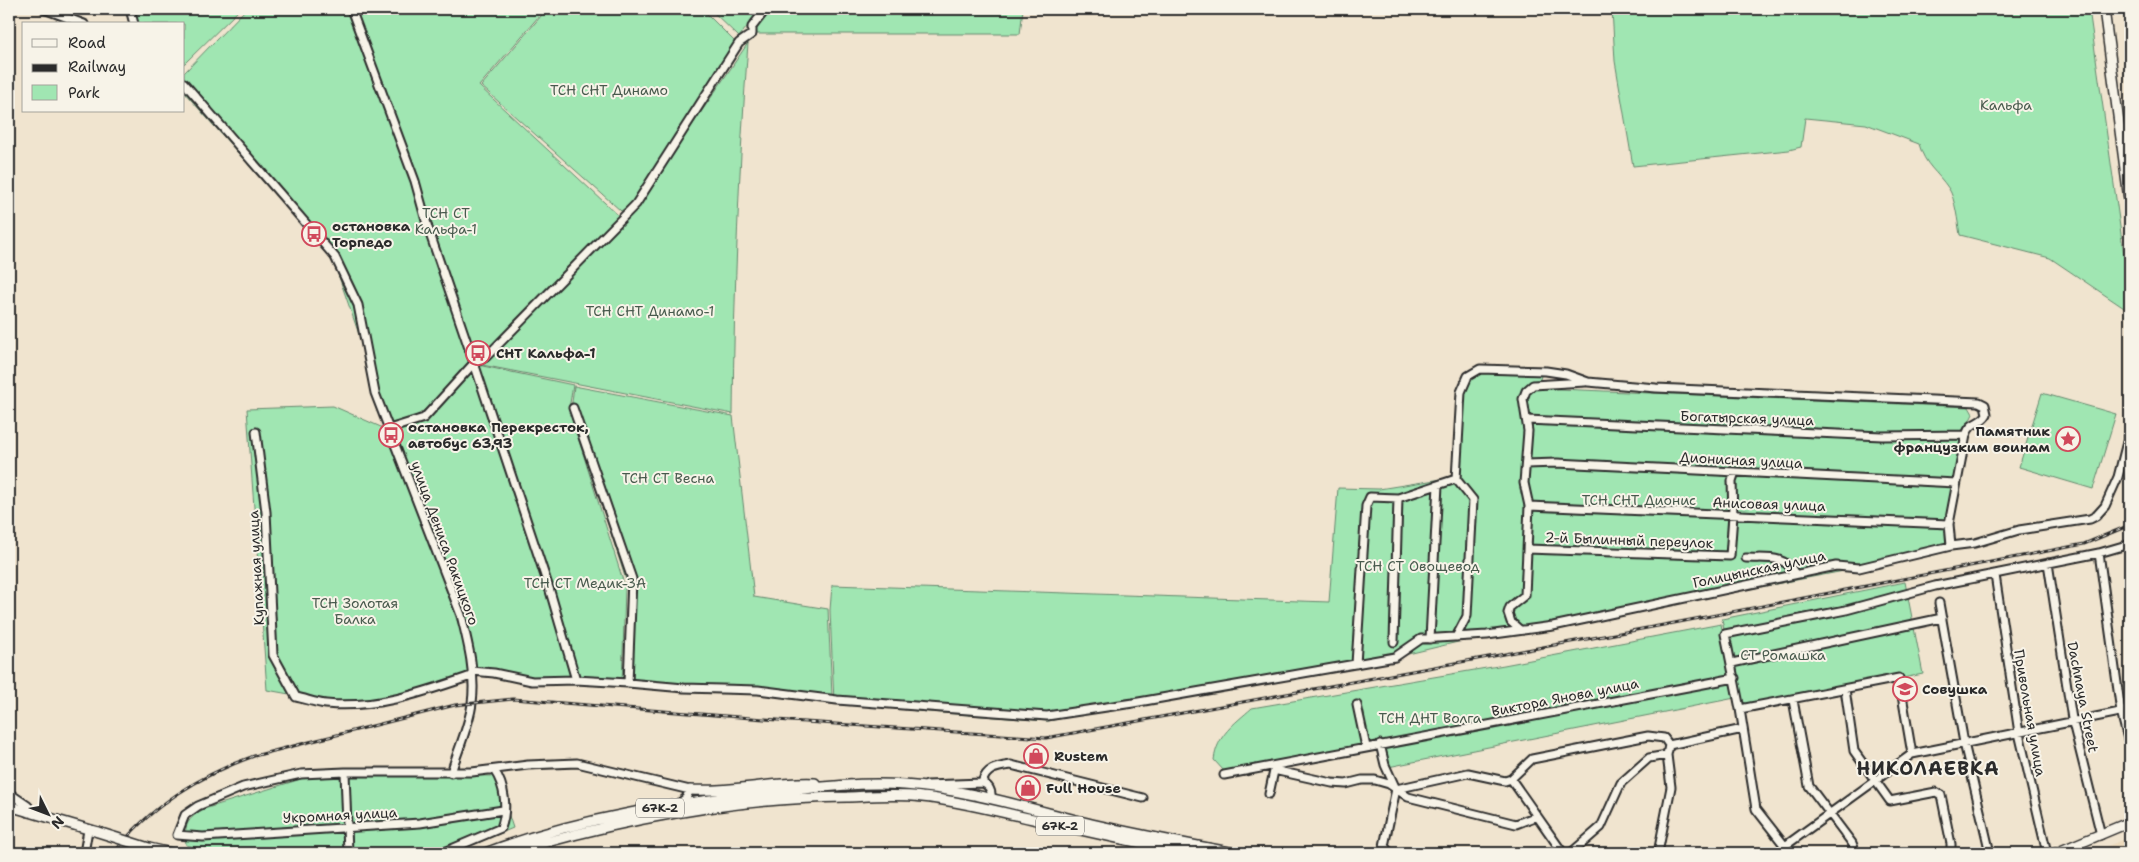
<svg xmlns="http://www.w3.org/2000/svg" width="2139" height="862" viewBox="0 0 2139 862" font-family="'Shantell Sans',sans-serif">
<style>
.built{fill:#ecdabd}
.green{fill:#a0e6b2;stroke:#66886e}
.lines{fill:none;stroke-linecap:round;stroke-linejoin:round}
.minor-casing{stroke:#2b2b2b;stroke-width:11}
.major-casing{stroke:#2b2b2b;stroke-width:12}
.minor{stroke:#f7f3e8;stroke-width:7}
.major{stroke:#f7f3e8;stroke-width:9}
.rail-casing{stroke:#2b2b2b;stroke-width:3}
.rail{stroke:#f7f3e8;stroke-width:1;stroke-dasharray:4;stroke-linecap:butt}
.major-bridge-casing{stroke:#2b2b2b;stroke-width:12;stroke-linecap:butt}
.major-bridge{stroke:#f7f3e8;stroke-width:9}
.labels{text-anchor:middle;stroke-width:4;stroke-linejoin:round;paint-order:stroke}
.shield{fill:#f7f3e8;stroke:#686764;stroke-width:1}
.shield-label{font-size:12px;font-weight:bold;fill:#2b2b2b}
.park-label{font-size:14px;fill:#485a4d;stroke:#f7f3e8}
.poi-label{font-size:14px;font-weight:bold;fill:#2b2b2b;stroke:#f7f3e8;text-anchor:start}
.street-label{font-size:14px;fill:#2b2b2b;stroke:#f7f3e8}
.district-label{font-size:19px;font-weight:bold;letter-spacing:1px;fill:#2b2b2b;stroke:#f7f3e8}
</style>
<rect width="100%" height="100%" fill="#f0e4cf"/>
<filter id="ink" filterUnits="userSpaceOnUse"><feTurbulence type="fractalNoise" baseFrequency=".02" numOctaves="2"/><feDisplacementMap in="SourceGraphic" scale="10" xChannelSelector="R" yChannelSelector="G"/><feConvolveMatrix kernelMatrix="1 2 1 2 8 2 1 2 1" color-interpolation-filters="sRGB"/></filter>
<g filter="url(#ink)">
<path class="built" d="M2130,837V853H2090Z"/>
<path class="green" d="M128,9H240L184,64V24H133Z
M246,9H545L479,86L619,216L486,354L475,358C454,380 417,432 383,423L373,394L361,340L333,260L184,92V73Z
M547,9H702L736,43L634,201L621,211L481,86Z
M710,9H761L739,37Z
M768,9H1023L1020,34H751Z
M1612,9H2089L2130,297V312L2050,258L1960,235C1958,223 1955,198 1949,189C1937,171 1925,166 1919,144L1866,124L1805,118L1801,147L1789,150L1633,166L1615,61Z
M748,43C739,166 734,290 733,414L482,365L636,208Z
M478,365L573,385L569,409L625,587L622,685L577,682Z
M1480,366L1543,369L1538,386C1521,393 1523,416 1524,431L1527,396L1536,388L1969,407L1973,414L1960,440L1948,509L1949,551L1702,598L1513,628C1509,608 1515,608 1528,594L1532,514L1524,438L1526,486L1530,511L1527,594L1506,615L1512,629L1404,655L1048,721L917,711L834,702L830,610L832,585L1329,602L1338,488L1379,489L1454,477L1461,384L1464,376Z
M473,368L548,594L574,683L533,684L478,675L474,655L461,615L398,454L476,674L367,708L267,690L247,409L333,406L390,431L425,420Z
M574,386L733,416L754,597L828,609L832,696L754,688L678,686L625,681L627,583L571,410Z
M2042,393L2116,414L2093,489L2019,467Z
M1905,582L1923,674L1739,710L1722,619Z
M1721,624L1735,698L1388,767L1381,742L1224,771L1214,760C1217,735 1234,724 1252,708L1504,665Z
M317,774L496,776L513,828L453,853H216L186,845C184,824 187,819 204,809Z"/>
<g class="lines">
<defs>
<path id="minor" d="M44,9L84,24
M130,9L134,24
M351,9L415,181L428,228L474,363L550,591L576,680
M184,83L335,257L358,305L375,393L461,615C468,643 476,674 472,703C470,724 457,752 451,773
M573,408L632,579L628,683
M1527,420L1882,436L1966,435
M389,429L424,418L474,363L486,357L636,204L739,43L752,34V27L766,9
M256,432L266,512L273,655L296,697C306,699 316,703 326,704C377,709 424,692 471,676
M1526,464L1557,463L1956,483
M1456,479L1461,392L1468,376L1480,369L1546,371L1566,374L1588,382L1656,388L1979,402L1985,405L1987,414C1981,425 1971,420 1966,435L1949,524L1951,546
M1456,479L1473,500L1467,616L1456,637
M1529,506L1949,524
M1527,549L1730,556L1733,515L1732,481L1735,472
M2099,553L2121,712L2130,747
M1746,558C1766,559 1785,554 1795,574
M2048,563L2072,719L2101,835
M1995,575L2019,733L2047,853
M1939,603L1964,743L1990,853
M1520,630L1511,622L1508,613L1510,607L1525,595L1529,506L1524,483L1528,431L1523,399L1526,391L1533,385L1585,382
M1430,639L1438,485
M1394,642L1398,498
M1732,663L1942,618
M1356,664L1366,506L1370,497L1398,498L1456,479
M472,671L494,673L532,681L576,680L628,683L684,688L758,690L837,700L1047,716L1133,703L1395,657L1421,639L1487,635L1553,626L1836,566L1859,568L1951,546L1975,543L2019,530L2090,519L2096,516L2105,506L2118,477L2130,430
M1845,689L1854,751L1890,801L1936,792L1941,795L1951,844V853
M1793,700L1809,786L1852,843L1856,853
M1357,705L1366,747
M1740,709L1899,678L1912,754
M1380,744L1385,765L1396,789L1384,846L1390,853
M1669,745L1743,729
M345,772L348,853
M1224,775L1735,678
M1511,779L1563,853
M982,783C986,768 997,767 1011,765L1143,798
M927,785L982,783C989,785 992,791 991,798
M1396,789L1468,773L1505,781L1511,779L1532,759L1648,736L1664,738L1669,745
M9,793L28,806L27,812
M1269,794L1274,771H1278L1332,783L1346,784L1362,780H1375L1389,784L1408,797L1516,824L1537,816
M503,810L420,823L203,837L177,835L185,815L198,806L243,787L301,774L345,772H472L528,765L577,763L690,790L686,798L677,805
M1785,846L1756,809L1740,709L1725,634L1846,610L1935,586L2099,553L2130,544
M84,853L88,830
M442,853L501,828C508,809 505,786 494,770
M1142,853L1144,839
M1571,853L1601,827L1621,783L1649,758L1667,755L1669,745
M1658,853L1671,787L1667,755
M1777,853L1785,846L1912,754L2130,710"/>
<path id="major" d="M2104,9L2130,207
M690,790C732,793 773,781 815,783
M9,806L98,832
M149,848L171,853
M485,853C578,818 679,802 778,792C820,787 862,782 904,785C968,789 1030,809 1092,824C1140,835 1188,844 1235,853
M509,853C618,820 732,798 847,797C872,796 898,794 922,797C961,801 999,812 1037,820C1089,832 1140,844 1192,853
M2056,853L2130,822"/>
</defs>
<use href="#minor" class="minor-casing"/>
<use href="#major" class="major-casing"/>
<use href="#minor" class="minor"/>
<use href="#major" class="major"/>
<defs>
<path id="rail" d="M114,853C149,807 200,775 254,756L455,705L513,699L790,721L1046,738L1669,624L2084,544L2130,525"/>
</defs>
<use href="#rail" class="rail-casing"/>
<use href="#rail" class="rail"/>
<defs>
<path id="major-bridge" d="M98,832L149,848"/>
</defs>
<use href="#major-bridge" class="major-bridge-casing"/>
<use href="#major-bridge" class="major-bridge"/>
</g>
</g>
<defs>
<symbol id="bus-ring" viewBox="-11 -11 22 22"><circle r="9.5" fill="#f7f3e8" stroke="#d1495b" stroke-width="1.5"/><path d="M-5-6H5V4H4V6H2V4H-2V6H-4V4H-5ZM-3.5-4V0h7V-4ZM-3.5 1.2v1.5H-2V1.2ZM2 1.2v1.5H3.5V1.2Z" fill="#d1495b"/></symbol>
<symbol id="sight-ring" viewBox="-11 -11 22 22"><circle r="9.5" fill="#f7f3e8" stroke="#d1495b" stroke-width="1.5"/><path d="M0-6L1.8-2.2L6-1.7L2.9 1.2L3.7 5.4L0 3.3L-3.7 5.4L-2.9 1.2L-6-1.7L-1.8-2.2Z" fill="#d1495b"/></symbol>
<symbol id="school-ring" viewBox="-11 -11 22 22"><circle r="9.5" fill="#f7f3e8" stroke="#d1495b" stroke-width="1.5"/><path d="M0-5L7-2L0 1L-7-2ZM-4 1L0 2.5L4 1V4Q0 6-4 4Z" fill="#d1495b"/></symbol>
<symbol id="shop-ring" viewBox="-11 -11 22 22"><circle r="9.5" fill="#f7f3e8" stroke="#d1495b" stroke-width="1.5"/><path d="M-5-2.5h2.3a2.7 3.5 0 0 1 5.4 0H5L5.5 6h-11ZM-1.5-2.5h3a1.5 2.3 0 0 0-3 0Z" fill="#d1495b"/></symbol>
</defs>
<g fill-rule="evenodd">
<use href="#bus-ring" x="300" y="220" width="28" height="28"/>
<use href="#bus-ring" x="464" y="339" width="28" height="28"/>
<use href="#bus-ring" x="377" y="421" width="28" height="28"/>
<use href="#sight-ring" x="2054" y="425" width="28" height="28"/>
<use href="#school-ring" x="1891" y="675" width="28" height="28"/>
<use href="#shop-ring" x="1022" y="742" width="28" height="28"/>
<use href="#shop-ring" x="1014" y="774" width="28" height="28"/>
</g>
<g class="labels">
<g class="shield">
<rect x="636" y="798.5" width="48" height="19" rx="4"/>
<rect x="1036" y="816.5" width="48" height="19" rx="4"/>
</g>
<g class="shield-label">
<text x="660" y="812">67К-2</text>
<text x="1060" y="830">67К-2</text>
</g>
<g class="park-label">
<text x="609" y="95">ТСН СНТ Динамо</text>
<text x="2006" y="110">Кальфа</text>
<text x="446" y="218">ТСН СТ<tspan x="446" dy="16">Кальфа-1</tspan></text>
<text x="650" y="316">ТСН СНТ Динамо-1</text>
<text x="668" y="483">ТСН СТ Весна</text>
<text x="1639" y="505">ТСН СНТ Дионис</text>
<text x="1418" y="571">ТСН СТ Овощевод</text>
<text x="585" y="588">ТСН СТ Медик-3А</text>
<text x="355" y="608">ТСН Золотая<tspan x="355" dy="16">Балка</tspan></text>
<text x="1783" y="660">СТ Ромашка</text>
<text x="1430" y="723">ТСН ДНТ Волга</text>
</g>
<g class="poi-label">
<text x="332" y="231">остановка<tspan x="332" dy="16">Торпедо</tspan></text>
<text x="496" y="358">СНТ Кальфа-1</text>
<text x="408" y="432">остановка Перекресток,<tspan x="408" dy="16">автобус 63,93</tspan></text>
<text x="2050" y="436" text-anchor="end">Памятник<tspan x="2050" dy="16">французким воинам</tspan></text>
<text x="1922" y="694">Совушка</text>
<text x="1054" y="761">Rustem</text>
<text x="1046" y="793">Full House</text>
</g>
<g class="street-label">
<text transform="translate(1747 418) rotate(2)" y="5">Богатырская улица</text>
<text transform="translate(1741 460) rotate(3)" y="5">Дионисная улица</text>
<text transform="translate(1769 504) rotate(2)" y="5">Анисовая улица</text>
<text transform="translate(1629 540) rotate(2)" y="5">2-й Былинный переулок</text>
<text transform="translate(445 543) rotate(70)" y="5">улица Дениса Ракицкого</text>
<text transform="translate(256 568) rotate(-93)" y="5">Купажная улица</text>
<text transform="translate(1759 569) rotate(-12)" y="5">Голицынская улица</text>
<text transform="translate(1565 697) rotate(-11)" y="5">Виктора Янова улица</text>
<text transform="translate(2083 697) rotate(79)" y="5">Dachnaya Street</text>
<text transform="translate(2030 713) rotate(80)" y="5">Привольная улица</text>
<text transform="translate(340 815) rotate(-3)" y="5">Укромная улица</text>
</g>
<g class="district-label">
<text x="1928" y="775">НИКОЛАЕВКА</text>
</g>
</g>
<rect width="2139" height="862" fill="none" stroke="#f7f3e8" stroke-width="30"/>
<rect x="15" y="15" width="2109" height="832" fill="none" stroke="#2b2b2b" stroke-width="2" filter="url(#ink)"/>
<rect x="22" y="22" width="162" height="90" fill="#f7f3e8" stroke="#a5a39c"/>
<rect x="32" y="39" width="25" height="8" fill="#f7f3e8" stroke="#a5a39c"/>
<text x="68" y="48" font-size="15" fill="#2b2b2b">Road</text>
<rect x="32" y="64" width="25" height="8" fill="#2b2b2b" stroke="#a5a39c"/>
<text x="68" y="72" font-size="15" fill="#2b2b2b">Railway</text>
<rect x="32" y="85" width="25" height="15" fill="#a0e6b2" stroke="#a5a39c"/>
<text x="68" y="98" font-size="15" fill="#2b2b2b">Park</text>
<g transform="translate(48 814) rotate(132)" stroke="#f7f3e8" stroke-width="4" paint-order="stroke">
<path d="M0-4L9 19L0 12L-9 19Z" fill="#2b2b2b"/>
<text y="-8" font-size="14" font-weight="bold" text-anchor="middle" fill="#2b2b2b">N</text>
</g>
</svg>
